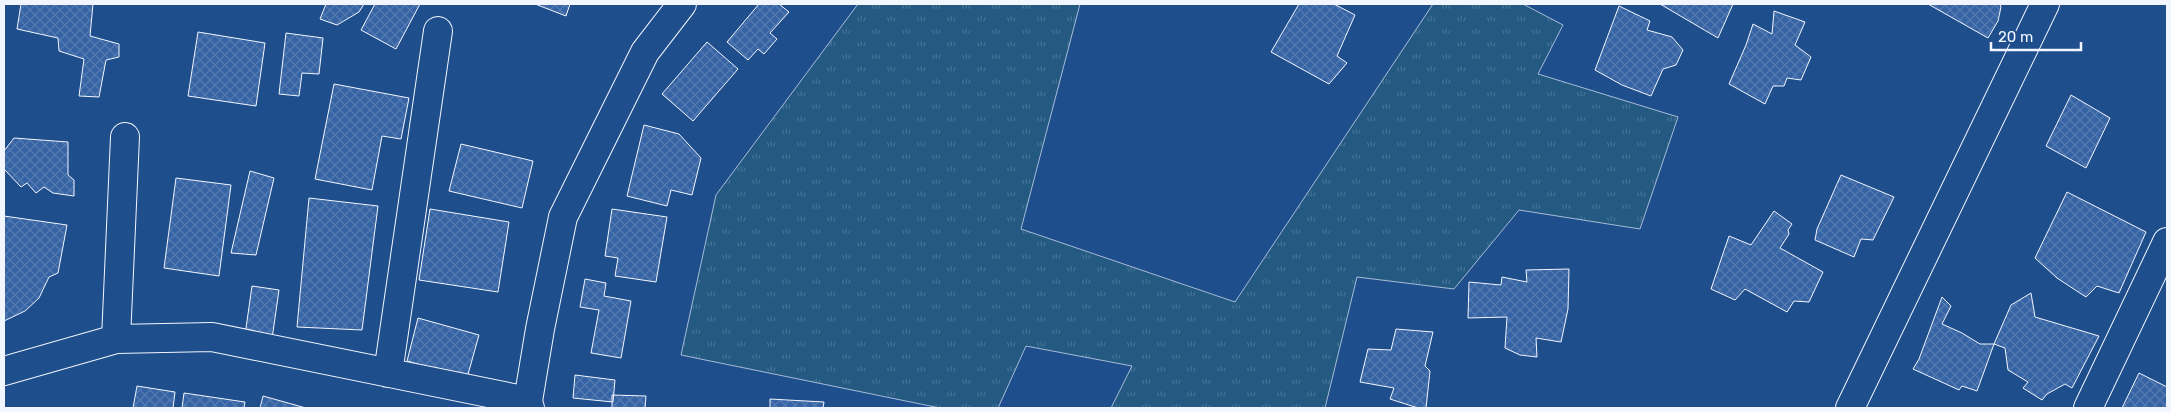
<svg xmlns="http://www.w3.org/2000/svg" width="2171" height="412" viewBox="0 0 2171 412" font-family="Rubik,sans-serif">
<style>
.grass{fill:url(#grass-tufts);stroke:#a8bbd7}
.building{fill:url(#building-cross-hatch);stroke:#f2f6ff}
.lines{fill:none;stroke-linecap:round;stroke-linejoin:round}
.street-casing{stroke:#f2f6ff;stroke-width:30}
.street{stroke:#1f4e8c;stroke-width:28}
</style>
<defs>
<pattern id="grass-tufts" width="24" height="20" patternUnits="userSpaceOnUse" patternTransform="scale(1.25)"><rect width="24" height="20" fill="#245a82"/><path d="M3 7l-1-3M5 7V3M7 7l1-3M15 17l-1-3M17 17v-4M19 17l1-3" fill="none" stroke="#447295"/></pattern>
<pattern id="building-cross-hatch" width="8" height="8" patternUnits="userSpaceOnUse" patternTransform="scale(1.25)"><rect width="8" height="8" fill="#3563a3"/><path d="M0 0l8 8M0 8l8-8" fill="none" stroke="#537ab1"/></pattern>
</defs>
<rect width="100%" height="100%" fill="#1f4e8c"/>
<path class="grass" d="M858,4H1080L1021,229L1235,302L1433,4H1523L1563,25L1538,74L1678,117L1640,229L1519,210L1454,289L1357,277L1325,408H1111L1132,366L1026,346L998,408H940L681,355L716,195Z"/>
<path class="building" d="M21,4H93L90,36L119,44V57L106,60L99,97L79,96L84,59L59,51L58,38L17,29Z
M326,4H364L359,12L337,25L320,19Z
M375,4H420L396,49L361,30Z
M535,4H570L566,16Z
M759,4H779L789,12L770,33L777,39L764,54L758,49L748,60L727,42Z
M1299,4H1334L1355,15L1337,56L1347,63L1329,84L1271,52Z
M1660,4H1733L1718,38Z
M1928,4H2000L2001,7L1998,21L1988,38Z
M1619,6L1650,21L1647,30L1672,37L1683,50L1676,65L1663,69L1651,96L1622,85L1595,70Z
M1774,11L1805,22L1795,45L1811,57L1801,80L1787,78L1784,86H1773L1765,104L1729,84L1746,45L1753,24L1772,34Z
M198,32L265,43L256,106L188,96Z
M286,33L323,38L319,74L302,73L299,96L279,94Z
M707,42L738,69L693,121L662,94Z
M334,84L409,98L401,139L382,136L372,190L315,179Z
M2071,95L2110,118L2086,168L2046,146Z
M644,125L679,134L701,158L692,195L671,190L667,206L627,196Z
M14,138L68,142V175L74,180V196L53,193L44,187L36,193L27,183L21,187L4,169V151Z
M461,144L533,161L522,208L449,191Z
M250,171L274,178L256,255L231,253Z
M1841,175L1894,197L1873,240L1861,239L1854,257L1815,240L1817,229Z
M176,178L231,185L219,276L164,268Z
M2067,192L2146,232L2119,293L2097,286L2086,297L2057,278L2035,258Z
M309,198L378,206L362,330L297,327Z
M430,209L509,222L498,292L419,280Z
M612,209L667,217L656,282L615,276L618,258L605,256Z
M1774,211L1792,224L1788,230L1789,234L1780,248L1823,272L1809,302L1794,301L1787,312L1745,289L1735,300L1711,289L1729,236L1751,245Z
M4,216L67,225L58,273L49,277L39,298L25,311L4,321Z
M1569,269L1568,309L1561,342L1536,338L1537,357L1520,355L1505,348L1507,317L1468,318L1469,282L1501,285L1502,277L1527,282L1526,270Z
M585,279L606,283L604,296L631,301L621,358L591,353L599,310L580,307Z
M252,286L279,290L272,339L245,335Z
M2031,293L2035,317L2099,336L2072,388L2065,384L2047,394L2042,400L2023,388L2028,382L2008,370L2005,348L1994,344L2011,305Z
M1942,297L1951,306L1942,324L1962,333L1980,344H1994L1977,391L1962,386L1959,390L1913,369L1919,359Z
M418,318L479,335L467,378L407,361Z
M1396,329L1433,332L1425,366L1430,371L1426,408H1418L1390,399L1394,388L1360,382L1368,349L1391,350Z
M2139,373L2167,387V408H2122Z
M575,375L615,380L613,402L573,398Z
M137,386L175,392L173,408H133Z
M184,393L245,402L244,408H182Z
M612,395L646,396L645,408H612Z
M263,396L306,408H260Z
M770,399L824,402L823,408H770Z"/>
<g class="lines">
<defs>
<path id="street" d="M116,339L125,137
M4,371L116,339L212,337L528,401
M388,373L438,31
M530,408L528,401L540,329L563,217L645,52L682,4
M1850,408L2045,4
M2088,408L2167,242"/>
</defs>
<use href="#street" class="street-casing"/>
<use href="#street" class="street"/>
</g>
<rect width="2171" height="412" fill="none" stroke="#f2f6ff" stroke-width="10"/>
<path d="M1991 42v8h90v-8" fill="none" stroke="#f2f6ff" stroke-width="2.5"/>
<text x="1998" y="42" font-size="15" fill="#f2f6ff" stroke="#1f4e8c" stroke-width="4" paint-order="stroke">20 m</text>
</svg>
